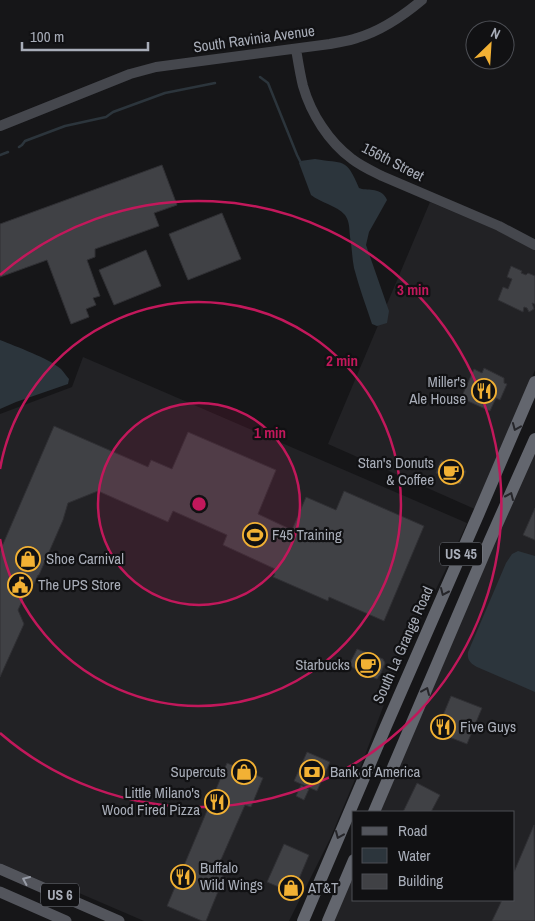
<svg xmlns="http://www.w3.org/2000/svg" width="535" height="921" viewBox="0 0 535 921" font-family="'Archivo Narrow',sans-serif">
<style>
.built{fill:#222225}
.water{fill:#2c353c}
.lines{fill:none;stroke-linecap:round;stroke-linejoin:round}
.stream{stroke:#2c353c;stroke-width:2.5}
.building{fill:#404145;stroke:#303034}
.secondary{stroke:#45474d;stroke-width:10}
.primary{stroke:#53555c;stroke-width:11}
.highway{stroke:#63666e;stroke-width:12}
.oneway{stroke:#26262a}
.oneway2{stroke:#979ba6}
.ring{fill:none;stroke:#c2185b;stroke-width:2.5}
.labels{text-anchor:middle;stroke-width:4.5;stroke-linejoin:round;paint-order:stroke}
.shield{fill:#111113;stroke:#7b7e86;stroke-width:1}
.shield-label{font-size:14px;font-weight:bold;fill:#a8adb8}
.street-label{font-size:15px;fill:#a8adb8;stroke:#111113}
.poi-label{font-size:15px;fill:#a8adb8;stroke:#111113;text-anchor:start}
.centre{fill:#c2185b;stroke:#111113;stroke-width:2.5}
.ring-label{font-size:15px;text-anchor:middle;font-weight:bold;fill:#c2185b;stroke:#111113;stroke-width:4.5;stroke-linejoin:round;paint-order:stroke}
</style>
<rect width="100%" height="100%" fill="#161618"/>
<path class="built" d="M430,202L499,231L535,250V370L477,510L328,444Z
M83,357L467,523L445,571L418,625L398,667L364,758L330,839L289,921H144L72,890H62L57,888L0,863V414L72,387Z
M535,444V921H330L354,866V900H514V812H377Z"/>
<path class="water" d="M315,159C344,164 346,157 359,188L362,189C371,190 383,189 387,200L369,232L366,245L389,311L387,323L377,326L372,324C366,306 359,287 354,268C352,258 352,247 350,237C349,229 350,222 345,215C336,205 321,203 311,195L299,163L300,161Z
M0,340C17,347 48,358 61,369C64,372 66,376 69,379L68,384L16,402L0,409Z
M518,551L535,556V692L477,667C470,663 467,660 468,652L506,563L512,554Z"/>
<g class="lines">
<path class="stream" d="M260,77L268,83L297,155L300,161
M19,147L22,145L25,141L65,126L106,117L113,112L165,93L215,83
M0,155L8,152"/>
</g>
<path class="building" d="M162,165L177,205L154,213L159,226L95,249V257L87,260L100,296L93,298L96,305L86,309L89,317L71,324L47,260L0,277V224Z
M222,213L241,259L188,280L169,234Z
M146,250L161,286L114,305L99,270Z
M511,266L522,271L521,273L526,275L528,273L535,276V304L532,303L534,309L529,312L527,308L524,307L523,312L498,300L503,287L508,289L512,279L507,277Z
M484,368L504,378V383L507,384L500,400L496,398L490,411L461,398L474,369L482,373Z
M54,426L148,467L151,460L172,469L188,432L276,470L258,514L292,530L306,497L336,510L344,491L424,526L384,621L329,597L328,601L273,577L275,574L273,573L275,569L223,545L227,535L173,511L168,522L98,491L68,503L63,520L39,575H38L29,595L24,597L18,610L24,624L0,677V551Z
M441,460L466,471L460,484L436,473Z
M535,508V540L523,535Z
M357,649L383,659L385,663L381,673L377,679L361,673L352,667L350,663Z
M451,696L482,708L467,744L436,732Z
M307,752L330,762L317,791L294,781Z
M227,763L263,778L251,807L245,805L216,871L224,877L206,921H202L167,906Z
M417,783L440,795L431,812H403Z
M301,785L309,789L304,800L296,796Z
M534,825L535,921H492L502,900H514V872Z
M284,844L309,855L293,893L267,882Z"/>
<g class="lines">
<path class="secondary" d="M296,49C298,61 300,74 303,86C311,114 329,142 352,159C361,166 372,171 382,176L499,226L535,245
M0,126L130,74L156,67L330,44C339,42 349,41 357,38C381,31 403,16 422,0"/>
<path class="primary" d="M0,869L119,921
M0,892L66,921"/>
<path class="highway" d="M374,812L490,540L535,439
M303,921L386,726L478,515L535,382
M328,921L354,860"/>
</g>
<defs><path id="oneway-chevron" d="M-2-3.5L2.5 0L-2 3.5" fill="none" stroke-width="1.6" stroke-linecap="round" stroke-linejoin="round" transform="scale(1.25)"/></defs>
<g class="oneway">
<use href="#oneway-chevron" transform="translate(516 427) rotate(113)"/>
<use href="#oneway-chevron" transform="translate(510 496) rotate(-66)"/>
<use href="#oneway-chevron" transform="translate(444 592) rotate(114)"/>
<use href="#oneway-chevron" transform="translate(426 691) rotate(-67)"/>
<use href="#oneway-chevron" transform="translate(339 835) rotate(113)"/>
</g>
<use class="oneway2" href="#oneway-chevron" transform="translate(26 880) rotate(-156)"/>
<circle cx="199" cy="504" r="101" fill="#c2185b" fill-opacity=".12"/>
<g class="ring">
<circle cx="199" cy="504" r="101"/>
<path d="M0 469A202 202 0 1 1 0 539"/>
<path d="M0 275A303 303 0 1 1 0 733"/>
</g>
<defs>
<symbol id="restaurant-ring" viewBox="-11 -11 22 22"><circle r="9.5" fill="#111113" stroke="#f2b134" stroke-width="1.5"/><path d="M-5-6h1v4h1v-4h1v4h1v-4h1v5L-1.5 .5V6h-2V.5L-5-1ZM5-6V6H3V1.5H1.5Q1.5-4 5-6Z" fill="#f2b134"/></symbol>
<symbol id="cafe-ring" viewBox="-11 -11 22 22"><circle r="9.5" fill="#111113" stroke="#f2b134" stroke-width="1.5"/><path d="M-5.5-4.5H6V0H3Q3 3.5 0 3.5H-2.5Q-5.5 3.5-5.5 0ZM3-3.2v2h1.7v-2ZM-6 4.5H4V6H-6Z" fill="#f2b134"/></symbol>
<symbol id="stadium-ring" viewBox="-11 -11 22 22"><circle r="9.5" fill="#111113" stroke="#f2b134" stroke-width="1.5"/><path d="M0-5a6.5 5 0 1 0 0 10a6.5 5 0 1 0 0-10ZM-3.5-1.8h7v3.6h-7Z" fill="#f2b134"/></symbol>
<symbol id="shop-ring" viewBox="-11 -11 22 22"><circle r="9.5" fill="#111113" stroke="#f2b134" stroke-width="1.5"/><path d="M-5-2.5h2.3a2.7 3.5 0 0 1 5.4 0H5L5.5 6h-11ZM-1.5-2.5h3a1.5 2.3 0 0 0-3 0Z" fill="#f2b134"/></symbol>
<symbol id="civic-ring" viewBox="-11 -11 22 22"><circle r="9.5" fill="#111113" stroke="#f2b134" stroke-width="1.5"/><path d="M-.6-6.5H3V-4.5H.6V-3L4-1V1h2V6H-6V1h2V-1L-.6-3ZM-1.2 2.5V6h2.4V2.5Z" fill="#f2b134"/></symbol>
<symbol id="bank-ring" viewBox="-11 -11 22 22"><circle r="9.5" fill="#111113" stroke="#f2b134" stroke-width="1.5"/><path d="M-6-4H6V4H-6ZM0-2.3a2.3 2.3 0 1 0 0 4.6a2.3 2.3 0 1 0 0-4.6Z" fill="#f2b134"/></symbol>
</defs>
<g fill-rule="evenodd">
<use href="#restaurant-ring" x="470" y="377" width="28" height="28"/>
<use href="#cafe-ring" x="437" y="458" width="28" height="28"/>
<use href="#stadium-ring" x="241" y="521" width="28" height="28"/>
<use href="#shop-ring" x="14" y="545" width="28" height="28"/>
<use href="#civic-ring" x="6" y="571" width="28" height="28"/>
<use href="#cafe-ring" x="354" y="651" width="28" height="28"/>
<use href="#restaurant-ring" x="429" y="713" width="28" height="28"/>
<use href="#shop-ring" x="230" y="758" width="28" height="28"/>
<use href="#bank-ring" x="298" y="758" width="28" height="28"/>
<use href="#restaurant-ring" x="203" y="788" width="28" height="28"/>
<use href="#restaurant-ring" x="169" y="863" width="28" height="28"/>
<use href="#shop-ring" x="277" y="874" width="28" height="28"/>
</g>
<g class="labels">
<g class="shield">
<rect x="440" y="542.5" width="42" height="23" rx="4"/>
<rect x="41" y="883.5" width="38" height="23" rx="4"/>
</g>
<g class="shield-label">
<text x="461" y="559">US 45</text>
<text x="60" y="900">US 6</text>
</g>
<g class="street-label">
<text transform="translate(254 39) rotate(-8)" y="5">South Ravinia Avenue</text>
<text transform="translate(393 162) rotate(27)" y="5">156th Street</text>
<text transform="translate(403 645) rotate(-66)" y="5">South La Grange Road</text>
</g>
<g class="poi-label">
<text x="466" y="387" text-anchor="end">Miller's<tspan x="466" dy="17">Ale House</tspan></text>
<text x="434" y="468" text-anchor="end">Stan's Donuts<tspan x="434" dy="17">&amp; Coffee</tspan></text>
<text x="272" y="540">F45 Training</text>
<text x="46" y="564">Shoe Carnival</text>
<text x="38" y="590">The UPS Store</text>
<text x="350" y="670" text-anchor="end">Starbucks</text>
<text x="460" y="732">Five Guys</text>
<text x="226" y="777" text-anchor="end">Supercuts</text>
<text x="330" y="777">Bank of America</text>
<text x="200" y="798" text-anchor="end">Little Milano's<tspan x="200" dy="17">Wood Fired Pizza</tspan></text>
<text x="200" y="873">Buffalo<tspan x="200" dy="17">Wild Wings</tspan></text>
<text x="308" y="893">AT&amp;T</text>
</g>
</g>
<circle cx="199" cy="504" r="8" class="centre"/>
<g class="ring-label">
<text x="413" y="295">3 min</text>
<text x="342" y="366">2 min</text>
<text x="270" y="438">1 min</text>
</g>
<rect x="352" y="811" width="162" height="90" fill="#111113" stroke="#4d4f55"/>
<rect x="362" y="827" width="25" height="8" fill="#53555c" stroke="#4d4f55"/>
<text x="398" y="836" font-size="15" fill="#a8adb8">Road</text>
<rect x="362" y="848" width="25" height="15" fill="#2c353c" stroke="#4d4f55"/>
<text x="398" y="861" font-size="15" fill="#a8adb8">Water</text>
<rect x="362" y="874" width="25" height="15" fill="#404145" stroke="#4d4f55"/>
<text x="398" y="886" font-size="15" fill="#a8adb8">Building</text>
<g transform="translate(490 45) rotate(25)"><circle r="24" fill="#111113" stroke="#4d4f55"/>
<path d="M0-4L9 19L0 12L-9 19Z" fill="#f2b134"/>
<text y="-8" font-size="14" font-weight="bold" text-anchor="middle" fill="#a8adb8">N</text>
</g>
<path d="M22 42v8h126v-8" fill="none" stroke="#a8adb8" stroke-width="2.5"/>
<text x="30" y="42" font-size="15" fill="#a8adb8" stroke="#111113" stroke-width="4" paint-order="stroke">100 m</text>
</svg>
